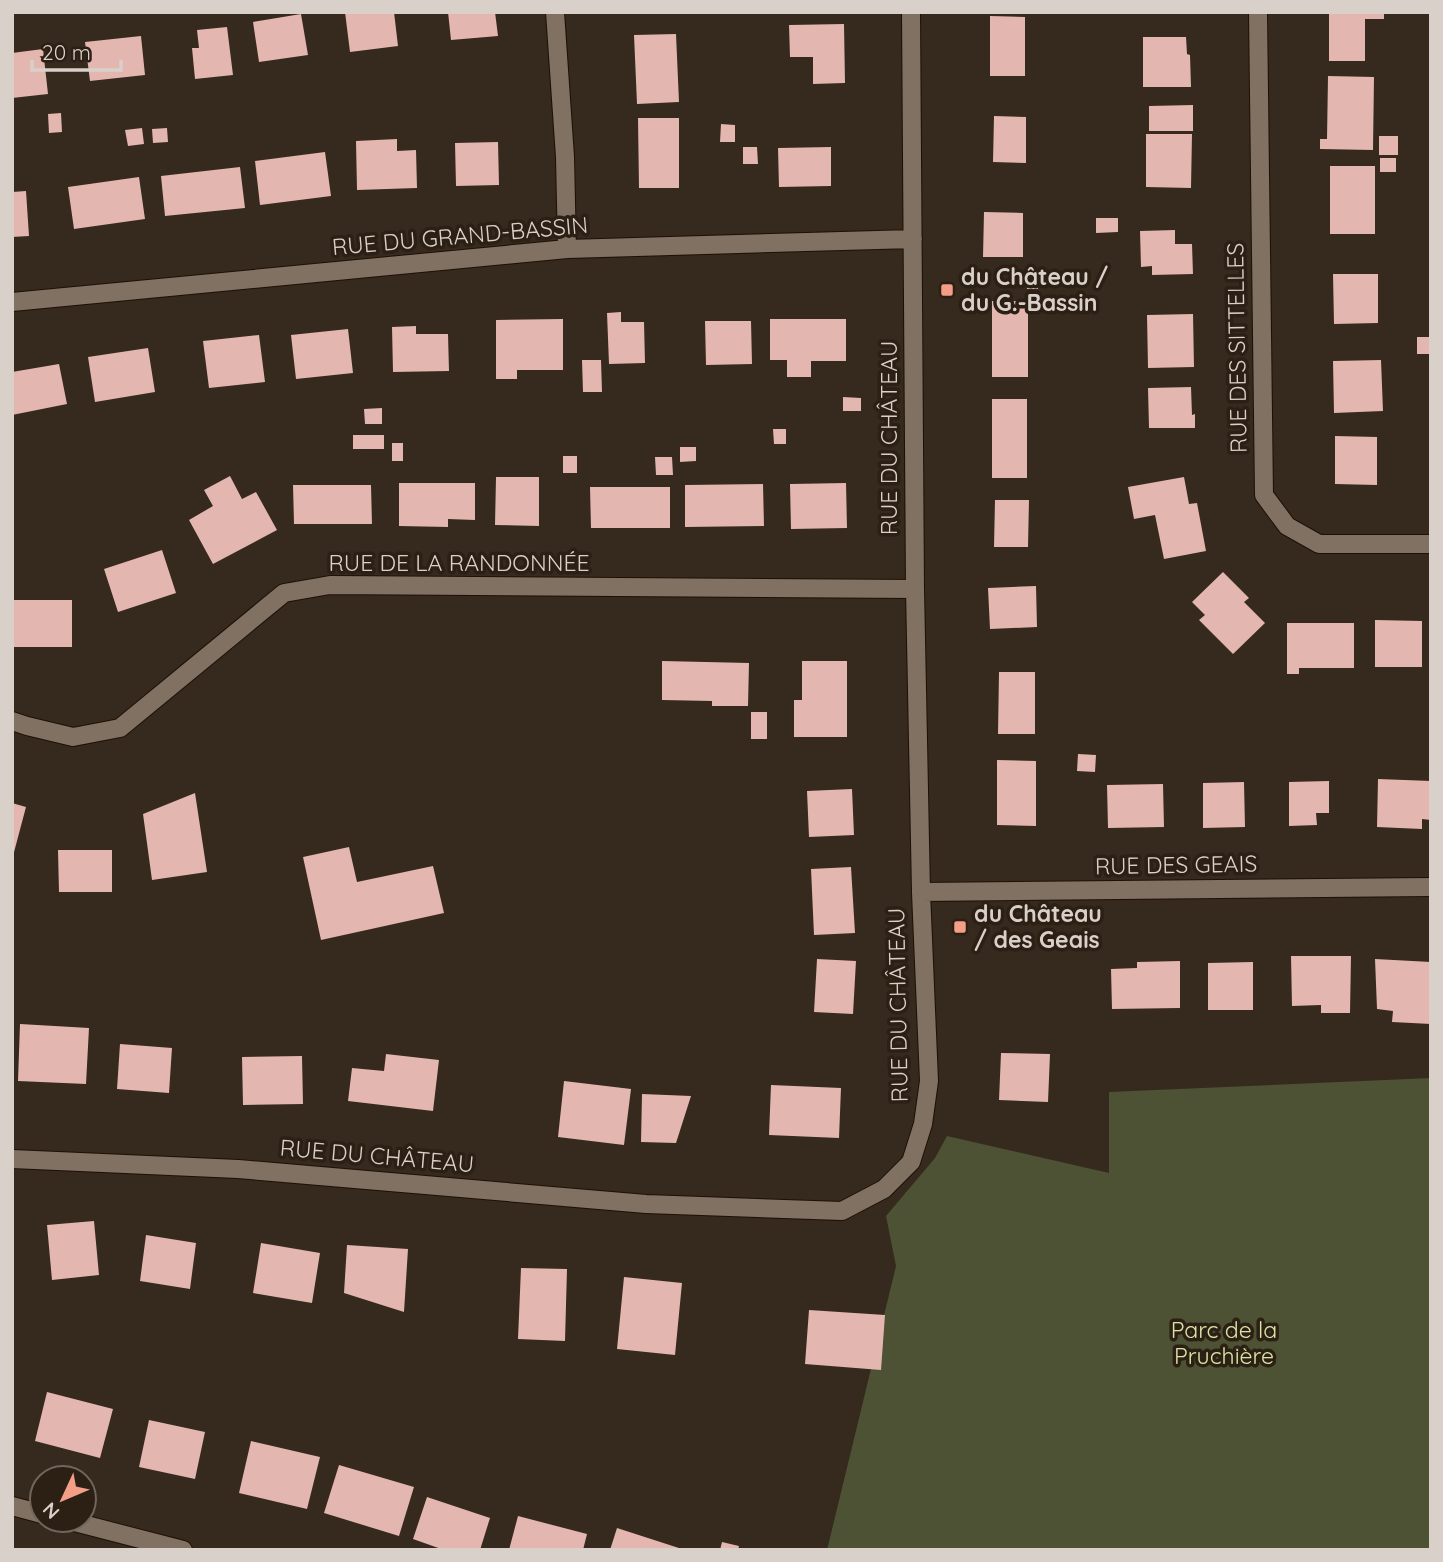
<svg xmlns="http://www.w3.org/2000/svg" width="1443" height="1562" viewBox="0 0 1443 1562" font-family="Quicksand,sans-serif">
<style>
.green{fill:#4c5233}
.building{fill:#e4b6b0}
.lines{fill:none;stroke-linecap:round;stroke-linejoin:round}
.street-casing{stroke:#1d1107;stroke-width:20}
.street{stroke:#817163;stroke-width:18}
.poi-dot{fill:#f49e88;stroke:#2c1f14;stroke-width:2.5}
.labels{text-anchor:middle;stroke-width:7;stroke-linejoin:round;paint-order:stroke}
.street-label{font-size:23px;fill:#d9d0c9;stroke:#2c1f14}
.poi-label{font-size:23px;font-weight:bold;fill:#d9d0c9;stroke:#2c1f14;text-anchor:start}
.park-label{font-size:23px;fill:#d8e5a5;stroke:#2c1f14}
</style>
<rect width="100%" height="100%" fill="#36291d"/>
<path class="green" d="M1431,1078V1550H827L896,1266L886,1216L935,1158L947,1136L1109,1173V1092Z"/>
<path class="building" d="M345,12H394L398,46L350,52Z
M448,12H495L498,36L451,40Z
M1329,12H1384V19H1365V61H1329Z
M301,14L308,55L259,62L253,22Z
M990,16L1025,17V76H990Z
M844,24L845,83L813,84V57H790L789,25Z
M227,27L233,75L195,79L192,48H199L197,30Z
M676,34L679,102L637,104L634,35Z
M141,36L145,75L90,81L85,42Z
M1143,37H1186L1187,54L1190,55L1191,87H1143Z
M43,49L48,94L12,98V53Z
M1328,76L1374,77L1373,150L1320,149V139H1327Z
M1193,105V131H1149V106Z
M61,113L62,132L49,133L48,114Z
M994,116L1026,117V163L993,162Z
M638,118H679V188H639Z
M721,124L735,125V142H720Z
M142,128L144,144L128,146L125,130Z
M167,128L168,142L153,143L152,129Z
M1146,134H1192L1191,188L1146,187Z
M1379,136H1398V155H1379Z
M397,139V151L416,150L417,188L357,190L356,141Z
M498,142L499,185L456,186L455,143Z
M743,147H757L758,164H743Z
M831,147V186L779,187L778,148Z
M325,152L331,196L260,205L255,161Z
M1380,158H1396V172H1380Z
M1330,166H1375V234H1330Z
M240,167L245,208L165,216L161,176Z
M139,177L145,219L74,229L68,187Z
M26,191L29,236L12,237V192Z
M984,212L1023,213V257H983Z
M1096,218H1118V232L1096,233Z
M1175,230V244H1192L1193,274L1152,275V266L1141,267L1140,231Z
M1027,271H1038V289H1027Z
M1333,274H1378V323L1334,324Z
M992,301H1028V377H992Z
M621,312V322H644L645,363L609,364L607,313Z
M1193,314L1194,367L1148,368L1147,315Z
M563,319V370H517V379H496V320Z
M770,319H846V361H811V377H787V360H770Z
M705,321H751L752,364L706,365Z
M416,326V334H448L449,371L393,372L392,327Z
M348,329L353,373L296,379L291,335Z
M259,335L265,382L209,388L203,341Z
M1417,337H1430V354H1417Z
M148,348L155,392L95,402L88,357Z
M582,360H601L602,392H583Z
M1381,360L1383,411L1334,413L1333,361Z
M59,364L67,404L12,415V372Z
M1191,387L1192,415L1195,414V428H1149L1148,388Z
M843,397L861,398V411H843Z
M992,399H1027V478H992Z
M382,408V424H365L364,409Z
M773,429H786V444H774Z
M353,435H384V449H353Z
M1335,436L1377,437V485L1335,484Z
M392,443H403V461H392Z
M680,447H696V461L680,462Z
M563,456H577V473H563Z
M655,457H672L673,475H656Z
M230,476L242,499L256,492L277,530L213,564L189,520L213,506L204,490Z
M496,477H539V526L495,525Z
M1184,477L1189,504L1197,503L1206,551L1164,559L1155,515L1134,519L1128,487Z
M399,483H475V520L448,519V527L399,526Z
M846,483L847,528L791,529L790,484Z
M763,484L764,526L685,527V485Z
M293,485H371L372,524H294Z
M590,487H670V528H591Z
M995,500H1029L1028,547H994Z
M162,550L176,593L118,612L104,569Z
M1223,572L1249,598L1244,602L1265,623L1233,654L1199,620L1205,615L1192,602Z
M1036,586L1037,627L990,629L988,588Z
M12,600H72V647H12Z
M1375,620L1422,621V667H1375Z
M1287,623H1354V668H1299V674H1287Z
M662,661L749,663L748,706H712V701L662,700Z
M802,661H847V737H794V700H802Z
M999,672H1035V734H998Z
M751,712H767V739H751Z
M1078,754L1096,755L1095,772L1077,771Z
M997,760L1036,761V826L997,825Z
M1378,779L1431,781V820L1422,819V829L1377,827Z
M1329,781V813H1316L1317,825L1289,826V782Z
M1244,782L1245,827L1203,828V783Z
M1163,784L1164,827L1108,828L1107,785Z
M852,789L854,835L809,837L807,791Z
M195,793L207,872L152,880L143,814Z
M12,803L26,807L13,856H12Z
M349,847L357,882L433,866L444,913L321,940L303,857Z
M58,850H112V892H59Z
M851,867L855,933L814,935L811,869Z
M1291,956H1351L1350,1013H1321V1005L1292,1006Z
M817,959L856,961L853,1014L814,1012Z
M1375,959L1431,962V1024L1392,1022L1393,1011L1377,1009Z
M1180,961V1008L1112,1009L1111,969L1137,968V962Z
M1253,962V1010H1208V963Z
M20,1024L89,1028L86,1084L18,1081Z
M120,1044L172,1048L169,1093L117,1089Z
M1001,1053L1050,1054L1048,1102L999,1100Z
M386,1054L439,1060L433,1111L348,1101L352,1068L384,1071Z
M302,1056L303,1104L243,1105L242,1057Z
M564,1081L631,1089L624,1145L558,1137Z
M771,1085L841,1088L839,1138L769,1135Z
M642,1094L691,1096L676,1143L641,1142Z
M94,1221L99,1275L52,1280L47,1225Z
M146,1235L196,1243L190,1289L140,1281Z
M261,1243L320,1253L312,1303L253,1293Z
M347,1245L408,1249L404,1312L344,1293Z
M521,1268L567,1269L565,1341L518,1339Z
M624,1277L682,1283L675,1355L617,1349Z
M809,1310L885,1315L881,1370L805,1364Z
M47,1392L113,1409L100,1458L35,1441Z
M149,1420L205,1432L195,1479L139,1467Z
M251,1441L320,1457L307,1509L239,1493Z
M339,1465L414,1487L399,1536L324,1513Z
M427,1497L490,1518L480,1550H444L413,1539Z
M518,1516L587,1534L583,1550H509Z
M617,1528L682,1549V1550H610Z
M722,1542L739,1546L738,1550H720Z"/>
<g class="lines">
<defs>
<path id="street" d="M555,12L565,157L567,249
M1258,12L1264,495L1287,526L1319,544H1431
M12,302L567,249L913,239
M12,721L27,726L73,737L120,728L284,593L330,585L915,589
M921,892L1431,887
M12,1159L238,1169L646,1204L842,1211L884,1189L911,1162L923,1124L929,1081L921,892L915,589L911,12
M12,1506L42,1514
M67,1520L183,1550"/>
</defs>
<use href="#street" class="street-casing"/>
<use href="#street" class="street"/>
</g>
<g class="poi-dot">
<rect x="940" y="283" width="14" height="14" rx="3.5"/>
<rect x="953" y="920" width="14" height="14" rx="3.5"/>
</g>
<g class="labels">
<g class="street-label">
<text transform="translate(460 236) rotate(-5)" y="8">RUE DU GRAND-BASSIN</text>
<text transform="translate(1237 348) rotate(-91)" y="8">RUE DES SITTELLES</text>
<text transform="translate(889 438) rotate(-90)" y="8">RUE DU CHÂTEAU</text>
<text x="459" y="571">RUE DE LA RANDONNÉE</text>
<text transform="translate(1176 865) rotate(-1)" y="8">RUE DES GEAIS</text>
<text transform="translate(898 1005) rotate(-91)" y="8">RUE DU CHÂTEAU</text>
<text transform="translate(377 1156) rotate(5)" y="8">RUE DU CHÂTEAU</text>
</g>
<g class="poi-label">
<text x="961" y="285">du Château /<tspan x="961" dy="26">du G.-Bassin</tspan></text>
<text x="974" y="922">du Château<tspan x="974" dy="26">/ des Geais</tspan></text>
</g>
<g class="park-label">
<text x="1224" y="1338">Parc de la<tspan x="1224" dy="26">Pruchière</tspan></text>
</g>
</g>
<rect width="1443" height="1562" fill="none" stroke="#d9d0c9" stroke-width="28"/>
<g transform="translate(63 1499) rotate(226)"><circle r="33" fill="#2c1f14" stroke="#71665c" stroke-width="2"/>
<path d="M0-5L12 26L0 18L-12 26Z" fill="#f49e88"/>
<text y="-10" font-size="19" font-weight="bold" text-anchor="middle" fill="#d9d0c9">N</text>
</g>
<path d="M32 60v10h89v-10" fill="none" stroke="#d9d0c9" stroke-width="3.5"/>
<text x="42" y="60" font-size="21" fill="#d9d0c9" stroke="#2c1f14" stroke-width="5" paint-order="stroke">20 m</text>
</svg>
